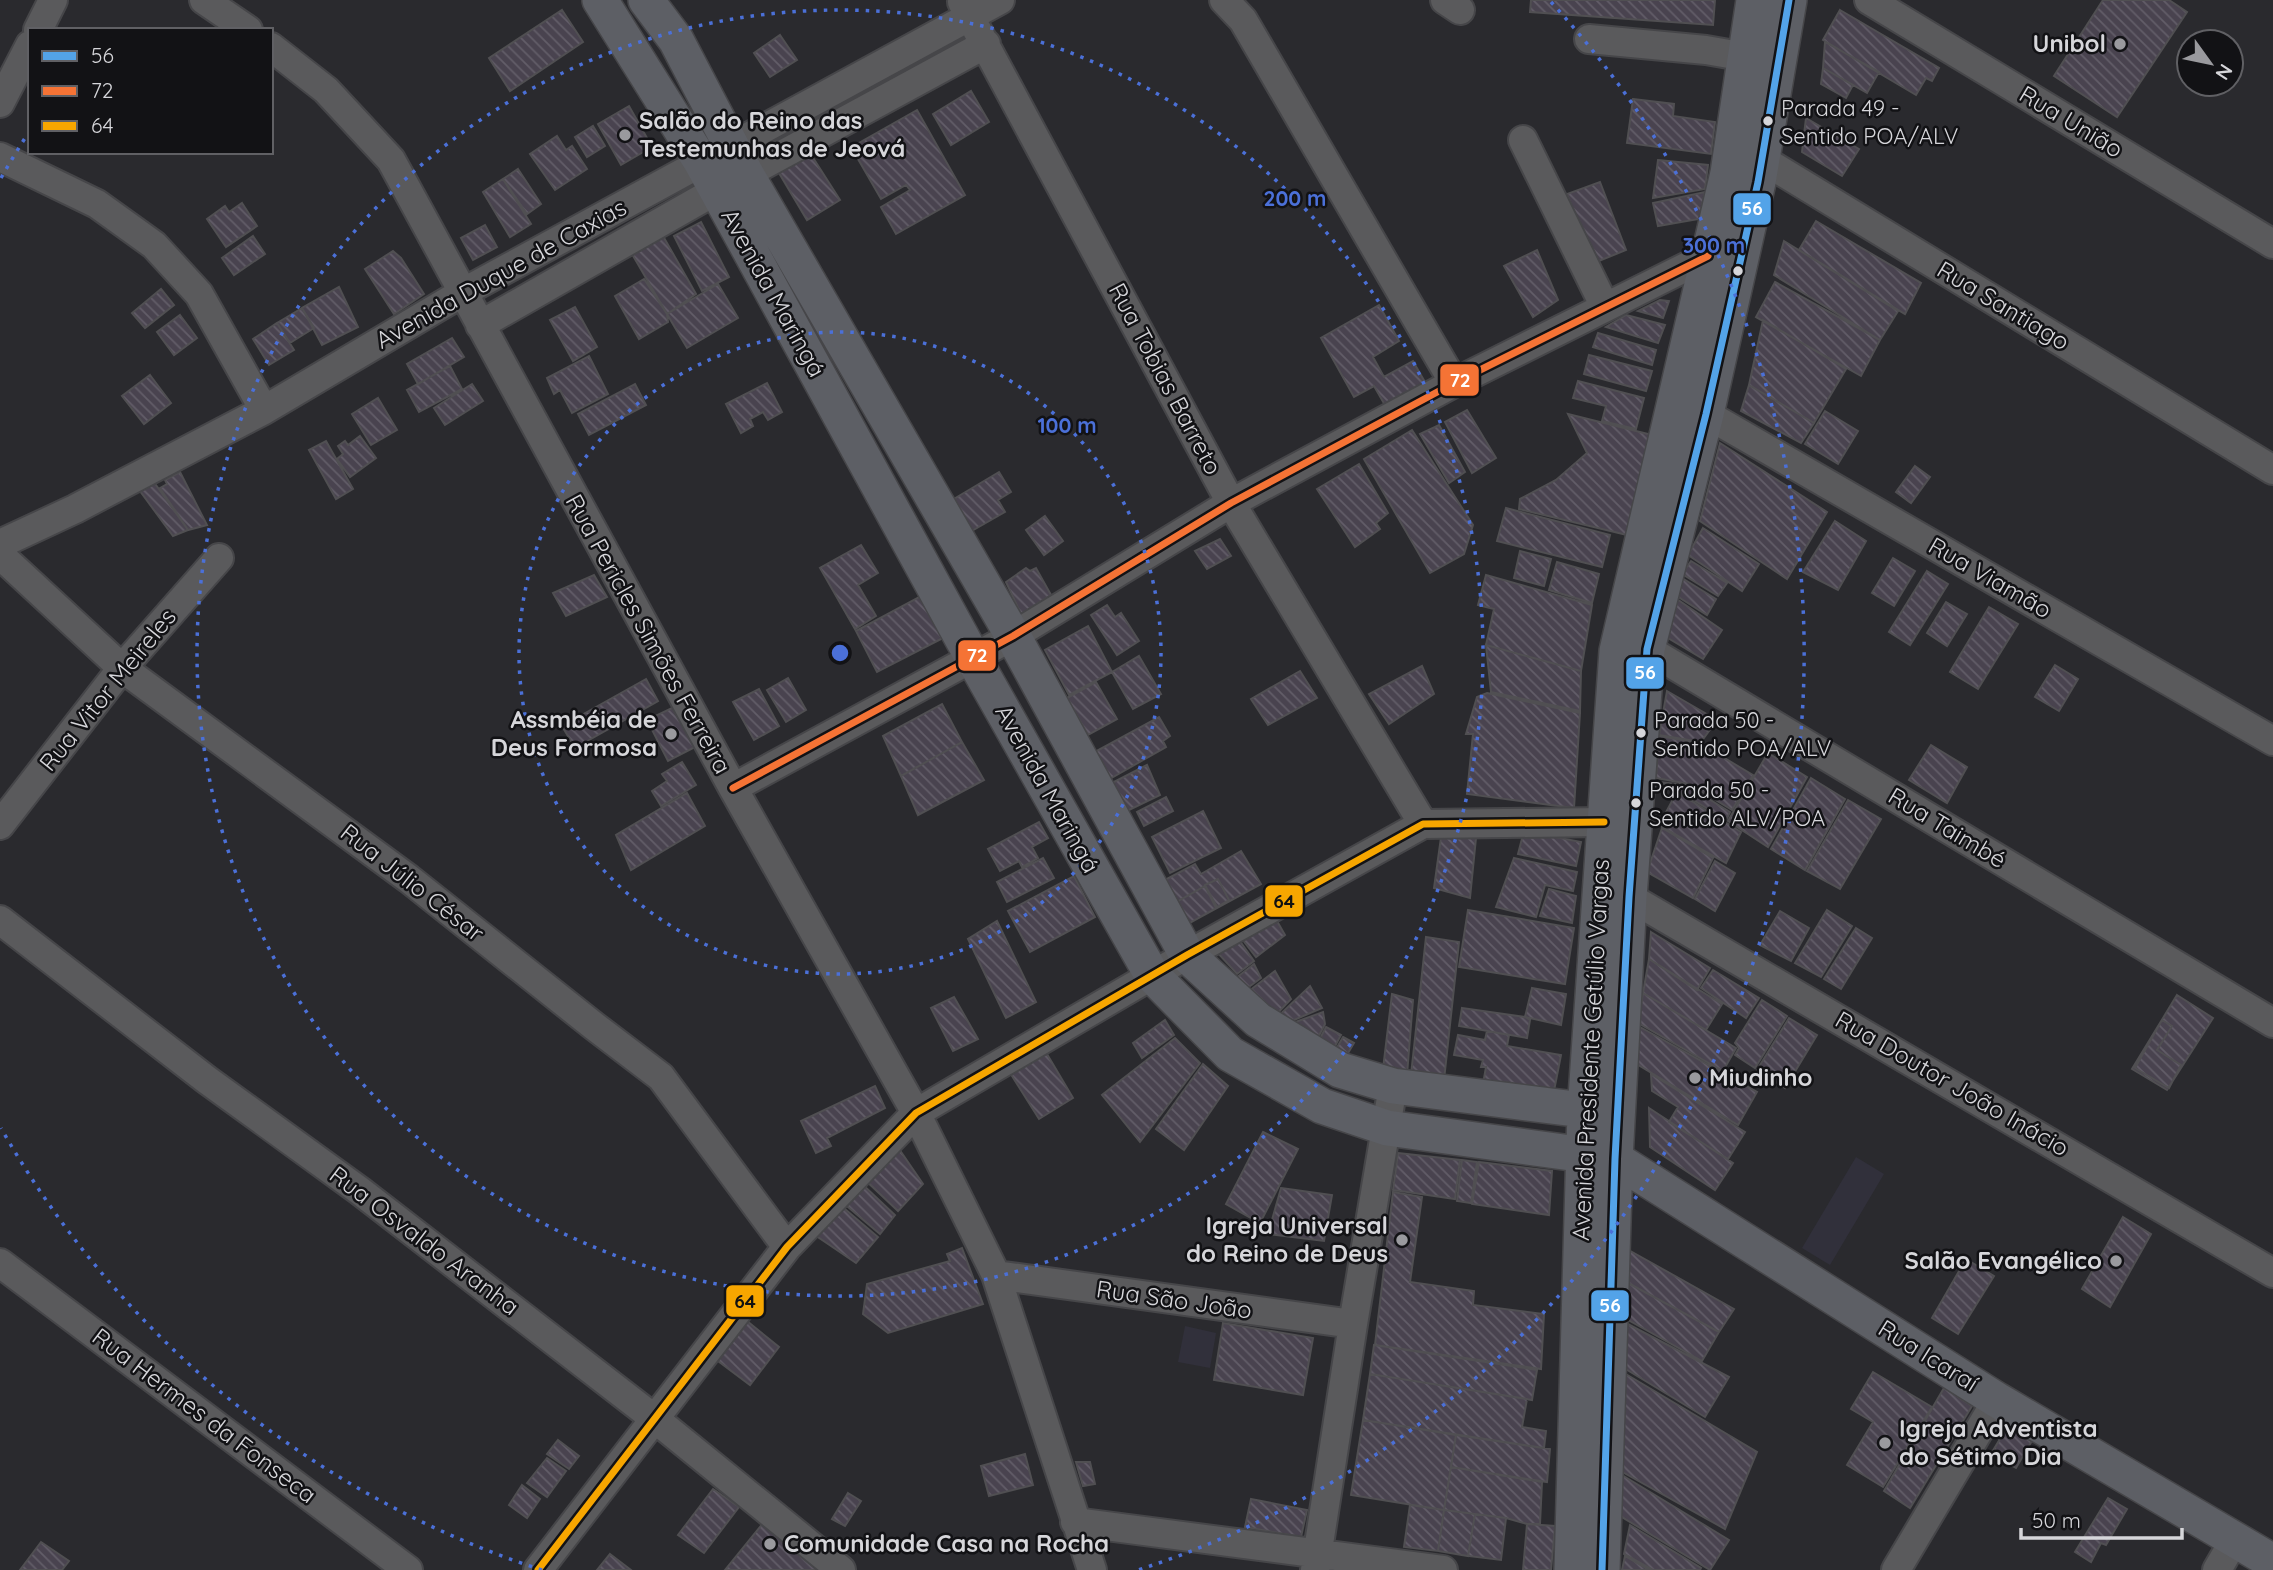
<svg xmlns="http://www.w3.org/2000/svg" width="2273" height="1570" viewBox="0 0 2273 1570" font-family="Quicksand,sans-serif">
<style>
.built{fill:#31303b}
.building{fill:url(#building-back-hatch);stroke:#504f52;stroke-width:2}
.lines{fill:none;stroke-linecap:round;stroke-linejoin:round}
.minor-casing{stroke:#464649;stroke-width:32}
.major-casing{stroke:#464649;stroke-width:38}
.minor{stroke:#5a5a5c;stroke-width:28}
.major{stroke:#5d5f65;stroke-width:35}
.bus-1-casing{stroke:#121215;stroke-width:12}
.bus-2-casing{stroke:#121215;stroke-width:12}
.bus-3-casing{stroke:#121215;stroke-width:12}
.bus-1{stroke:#53a3e8;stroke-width:7}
.bus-2{stroke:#f57335;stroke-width:7}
.bus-3{stroke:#f7a600;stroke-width:7}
.ring{fill:none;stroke:#4b70d8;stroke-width:3.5;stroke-dasharray:3.5 7}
.poi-dot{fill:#9a9a9e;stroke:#121215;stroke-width:2.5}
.bus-dot{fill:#d6d6da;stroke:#121215;stroke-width:2.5}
.labels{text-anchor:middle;stroke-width:5;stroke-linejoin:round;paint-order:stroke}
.bus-label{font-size:22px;fill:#d6d6da;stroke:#121215;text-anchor:start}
.poi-label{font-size:24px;font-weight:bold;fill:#d6d6da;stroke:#121215;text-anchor:end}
.street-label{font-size:24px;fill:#d6d6da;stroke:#121215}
.centre{fill:#4b70d8;stroke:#121215;stroke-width:3.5}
.ring-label{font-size:21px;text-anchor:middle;font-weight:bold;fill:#4b70d8;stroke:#121215;stroke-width:5;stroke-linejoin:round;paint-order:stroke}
.line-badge{stroke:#121215;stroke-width:2.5}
.badge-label{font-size:19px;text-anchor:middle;font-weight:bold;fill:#fff}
.pale-badge-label{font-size:19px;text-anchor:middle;font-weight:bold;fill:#111}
</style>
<defs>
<pattern id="building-back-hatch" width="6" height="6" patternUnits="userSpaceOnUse" patternTransform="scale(1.75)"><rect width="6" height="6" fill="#49434f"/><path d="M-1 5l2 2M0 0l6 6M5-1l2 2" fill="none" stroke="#625d68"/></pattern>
</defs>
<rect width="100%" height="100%" fill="#2a2a2e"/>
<path class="built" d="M1856,1157L1884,1174L1830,1265L1802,1248Z
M1185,1326L1216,1333L1210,1368L1178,1362Z"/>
<path class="building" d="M1531,0H1715L1713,25L1530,12Z
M2103,0H2169L2187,12L2117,117L2054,76Z
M562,10L583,42L510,91L489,58Z
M1840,10L1939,68L1932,81L1926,78L1916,95L1823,40Z
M780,35L797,60L770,77L754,53Z
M1825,42L1879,72L1867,93L1823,68Z
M1823,68L1853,85L1846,98L1821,84Z
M971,91L989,122L951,145L933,114Z
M1633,99L1674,104L1673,116L1715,122L1711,154L1627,143Z
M629,106L652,147L621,165L598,124Z
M917,110L965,195L896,234L881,207L910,190L906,185L881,199L854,152L861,148L859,143Z
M1806,118L1859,149L1842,176L1802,152Z
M593,126L605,146L587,157L575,137Z
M557,136L566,150L572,146L587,169L555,190L530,154Z
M810,153L840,200L807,220L779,173Z
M1658,160L1708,165L1705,189L1653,198Z
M518,169L541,204L527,214L503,179Z
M503,179L531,224L510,237L483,192Z
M1600,182L1626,250L1594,263L1567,194Z
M1705,192L1699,219L1658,226L1653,203Z
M242,203L257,226L226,247L207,219L225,206L229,212Z
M1816,221L1921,283L1905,314L1799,250Z
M701,222L729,277L702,291L674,236Z
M485,225L497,247L473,260L461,238Z
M253,236L265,254L234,275L222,258Z
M663,236L696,294L667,314L632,254Z
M1784,241L1898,311L1880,340L1774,275Z
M1537,250L1558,300L1533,317L1504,266Z
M393,251L401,258L424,294L394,314L365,269Z
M644,279L667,314L668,322L639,339L615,296Z
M1775,282L1880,340L1861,376L1756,317Z
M718,284L738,318L687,348L667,314Z
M339,287L358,327L322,345L302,308Z
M161,289L174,305L145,328L132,313Z
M1660,300L1669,301L1663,318L1638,311Z
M1379,305L1399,341L1373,357L1384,377L1413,361L1426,384L1386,407L1374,386L1354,397L1321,338Z
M575,307L597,347L573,361L550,320Z
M302,308L314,328L290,343L277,323Z
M180,315L197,338L174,355L157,332Z
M1626,315L1665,325L1658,343L1606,327Z
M1763,320L1846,369L1814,423L1749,385Z
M277,323L294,350L269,365L253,339Z
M1598,333L1656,350L1652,365L1593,347Z
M452,338L464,357L418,384L407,364Z
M1589,355L1652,371L1646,391L1584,374Z
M589,356L608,394L572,413L560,390L554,394L547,378Z
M450,366L462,389L419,412L407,390Z
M150,375L171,403L144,424L122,396Z
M1578,381L1644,398L1636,429L1602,421L1606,406L1573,398Z
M767,383L782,412L768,420L763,412L750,419L753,426L741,433L726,404Z
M472,384L483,401L445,425L434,408Z
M635,384L646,405L589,435L578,414Z
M1749,385L1814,423L1801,443L1741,411Z
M378,398L397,430L371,445L352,414Z
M1467,410L1496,458L1472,473L1445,422Z
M1825,411L1858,431L1838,464L1805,444Z
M1568,414L1652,435L1627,535L1519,509L1520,499L1556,480L1587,453Z
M1439,425L1465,472L1449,483L1420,434Z
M1412,430L1473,525L1464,554L1430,573L1364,459Z
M360,436L376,458L350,477L337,459L343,454L338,446L345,441L348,445Z
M326,441L353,489L336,499L309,450Z
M1720,443L1827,512L1787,579L1700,521Z
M1359,464L1388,513L1376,523L1380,529L1355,547L1317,489Z
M1915,466L1930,477L1911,503L1896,492Z
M180,472L207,525L188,530L160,488L167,484L165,480Z
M999,472L1011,492L998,500L1005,512L970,532L952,500Z
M151,478L188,530L173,536L137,487Z
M1506,508L1610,535L1602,567L1497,541Z
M1045,516L1063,541L1044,555L1026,530Z
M1835,521L1866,541L1838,590L1803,572Z
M1703,528L1759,564L1742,591L1688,555Z
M1220,539L1231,556L1207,569L1195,551Z
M861,545L878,573L858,585L876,616L855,629L820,568Z
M1520,551L1551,559L1544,586L1514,578Z
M1893,558L1915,571L1894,606L1872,593Z
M1691,561L1727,583L1718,596L1682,574Z
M1557,562L1599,574L1592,603L1549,590Z
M1026,568L1030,571L1036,568L1051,595L1021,614L1006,582Z
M1927,571L1948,584L1910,645L1889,632Z
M594,575L607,597L566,616L553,593Z
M1486,575L1592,605L1581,671L1486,645L1494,609L1478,605Z
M1682,578L1716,599L1707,615L1672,593Z
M921,596L943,638L877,672L856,631Z
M1674,597L1722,630L1703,659L1663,635Z
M1946,602L1967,614L1947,646L1927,633Z
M1107,605L1115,617L1121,613L1139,641L1117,655L1091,615Z
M1989,607L2018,624L1978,689L1950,672Z
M1088,626L1112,672L1069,695L1045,650Z
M1486,645L1581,671L1580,711L1491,692Z
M1139,656L1161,694L1133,709L1112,672Z
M2055,665L2078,679L2059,711L2035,697Z
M1422,666L1434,694L1389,724L1369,694Z
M1300,671L1317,698L1268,725L1251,699Z
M788,678L806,710L786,722L767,690Z
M646,679L658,701L575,748L562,726Z
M1096,682L1117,719L1088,735L1067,698Z
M759,689L779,726L754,740L733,702Z
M1667,691L1717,720L1701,742L1659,735Z
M1487,693L1580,713L1574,808L1467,794L1473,734H1466L1477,697Z
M942,704L962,742L901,776L883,736Z
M674,707L695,747L668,761L647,720Z
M1159,717L1170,736L1163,741L1166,747L1108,780L1093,753Z
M1659,736L1699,743L1753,775L1732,810L1689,784L1656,778Z
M962,742L984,780L918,815L901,776Z
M1931,745L1967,767L1947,803L1909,780Z
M1768,753L1807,777L1768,847L1728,821Z
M682,762L696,785L661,806L652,791L667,781L662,774Z
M1147,765L1160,795L1123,813L1108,785Z
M1811,778L1845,799L1805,870L1771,849Z
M1659,782L1686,785L1730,812L1726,820L1687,796Z
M1677,792L1741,832L1726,863L1659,825Z
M687,793L705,826L631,870L616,835Z
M1166,797L1173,811L1144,826L1137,812Z
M1848,800L1881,819L1840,889L1807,871Z
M1203,811L1221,848L1170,873L1152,837Z
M1039,822L1048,838L1032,847L1038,858L1022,867L1019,861L1000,871L988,849Z
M1662,828L1713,858L1693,898L1647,872Z
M1442,830L1476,838L1470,898L1434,888Z
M1524,831L1581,842L1576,866L1518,854Z
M1241,851L1261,884L1186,925L1163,881L1195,864L1201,874Z
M1043,858L1054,878L1007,902L997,882Z
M1514,858L1577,872L1573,891L1545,885L1536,917L1496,907Z
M1715,861L1735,873L1715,911L1695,899Z
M1074,876L1095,917L1030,952L1008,911Z
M1218,879L1229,900L1217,907L1205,885Z
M1205,886L1216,908L1186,925L1175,903Z
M1549,889L1576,896L1572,923L1540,916Z
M1468,910L1574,928L1565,984L1459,967Z
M1827,910L1852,926L1821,977L1795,963Z
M1780,911L1809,928L1791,961L1760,945Z
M1273,914L1285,935L1256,957L1239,935Z
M997,921L1036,1002L1006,1018L968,939Z
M1856,928L1872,938L1841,989L1824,979Z
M1651,932L1710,968L1697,990L1649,959Z
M1237,937L1254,961L1237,974L1216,951Z
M1426,937L1459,942L1444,1080L1411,1075Z
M1649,959L1722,1004L1706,1030L1643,993Z
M1254,964L1261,978L1238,995L1227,985Z
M1713,970L1759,998L1746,1018L1701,988Z
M1275,971L1291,999L1268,1023L1240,998Z
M1310,986L1322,1008L1287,1023L1270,1024Z
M1532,988L1566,994L1561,1025L1525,1017Z
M1643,993L1736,1048L1723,1071L1638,1023Z
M1392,994L1413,1000L1407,1075L1383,1069Z
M2177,995L2213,1018L2167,1090L2132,1069Z
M954,997L978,1039L953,1051L931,1008Z
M1762,1000L1787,1016L1755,1068L1735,1055L1739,1048L1735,1043Z
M1462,1008L1525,1017L1530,1020L1527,1038L1459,1026Z
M1323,1012L1325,1024L1312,1049L1290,1024Z
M1789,1018L1817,1035L1785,1088L1757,1070Z
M1165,1020L1174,1035L1142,1058L1133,1043Z
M2162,1020L2172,1026L2157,1050L2181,1065L2169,1088L2135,1068Z
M1326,1027L1341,1035L1328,1059L1314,1050Z
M1640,1027L1757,1092L1738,1125L1635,1063Z
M1487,1031L1509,1035L1507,1046L1561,1055L1553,1096L1483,1084L1486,1067H1481L1483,1060L1454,1055L1458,1035L1485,1040Z
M1343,1037L1354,1043L1341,1065L1331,1058Z
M1175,1038L1200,1063L1140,1142L1102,1095Z
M1044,1049L1073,1098L1039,1119L1007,1068Z
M1203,1064L1228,1086L1184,1150L1156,1129Z
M1651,1074L1745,1132L1728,1159L1669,1122L1678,1107L1652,1091Z
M875,1086L885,1108L827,1138L831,1146L816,1153L801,1121Z
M1649,1108L1733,1163L1715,1190L1650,1147Z
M1263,1132L1298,1149L1260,1223L1226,1204Z
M897,1146L923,1184L898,1211L864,1179Z
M1398,1153L1460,1160L1455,1199L1393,1190Z
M1462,1160L1477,1162L1471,1203L1457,1201Z
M1479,1162L1552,1171L1549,1215L1472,1204Z
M861,1183L895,1215L880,1234L842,1202Z
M1281,1188L1332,1195L1324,1241L1268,1234Z
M1393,1192L1422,1197L1410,1282L1474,1291L1473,1305L1544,1314L1541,1369L1375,1345Z
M839,1204L878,1237L856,1263L812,1233Z
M2123,1217L2151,1234L2110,1307L2082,1289Z
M962,1248L983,1304L888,1333L863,1314L867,1284L950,1261L947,1254Z
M1625,1248L1734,1309L1719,1332L1628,1283Z
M1966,1259L1994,1276L1958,1334L1932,1318Z
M1628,1283L1719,1332L1702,1361L1621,1316Z
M747,1321L779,1347L750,1385L718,1361Z
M1622,1321L1729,1377L1705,1417L1619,1365Z
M1223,1323L1313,1338L1303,1395L1214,1380Z
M1374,1345L1537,1370L1532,1400L1370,1374Z
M1619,1370L1757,1452L1725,1529L1617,1469Z
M1873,1372L1932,1407L1883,1487L1847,1465L1873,1422L1851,1409Z
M1370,1374L1527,1399L1522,1427L1546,1431L1544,1448L1363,1420Z
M1944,1388L1972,1406L1910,1508L1884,1491Z
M2012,1419L2036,1434L2016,1468L1991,1454Z
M1363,1420L1456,1435L1444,1510L1351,1495Z
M1456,1435L1550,1449L1547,1482L1451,1467Z
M558,1440L579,1456L569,1469L547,1454Z
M1025,1454L1033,1485L989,1496L981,1466Z
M547,1458L566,1471L547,1497L527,1483Z
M1076,1462H1090L1095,1484L1083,1486Z
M1451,1467L1542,1482L1540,1524H1527L1506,1518L1444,1510Z
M1617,1472L1729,1540L1710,1570L1615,1513Z
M522,1485L540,1499L527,1518L509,1505Z
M713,1489L739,1507L704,1553L678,1535Z
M848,1493L861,1501L845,1526L832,1519Z
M2108,1498L2127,1509L2106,1545L2101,1543L2091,1562L2075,1552Z
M1251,1499L1307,1510L1301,1537L1245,1527Z
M1410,1505L1444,1510L1438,1551L1404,1547Z
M1444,1510L1475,1514L1468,1556L1438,1551Z
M1475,1514L1506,1518L1501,1560L1468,1556Z
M764,1522L819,1570H725Z
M1527,1524L1555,1526L1551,1570H1523Z
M1630,1525L1701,1568L1700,1570H1653L1624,1554Z
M41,1542L69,1561L62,1570H20Z
M610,1554L631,1570H597Z
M1625,1556L1649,1570H1622Z"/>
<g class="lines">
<defs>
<path id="minor" d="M204,0L248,30
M1224,0L1243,20L1454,383
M1445,0L1460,10
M1869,0L2273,244
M962,2L1231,503L1423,824
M38,30L53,0
M1589,39L1706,50L1746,57
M271,47L326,90L391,160L733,788L916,1113L996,1275L1092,1570
M0,103L30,45
M1523,140L1605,307
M1745,149L2273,470
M0,157L97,204L154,245L199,294L264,410
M480,325L717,190L986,44
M1706,414L2273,741
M0,544L75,509L264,410L462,293L1000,0
M0,555L122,668L409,879L594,1026L661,1077L787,1247
M1629,641L1647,649L2273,1023
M733,788L1013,636L1231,503L1454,383L1708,256
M0,825L122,668L219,558
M1629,897L2273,1273
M0,920L207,1080L360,1191L655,1419L841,1570
M0,1263L408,1570
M996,1275L1353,1324
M1075,1522L1443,1570
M538,1570L787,1247L916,1113L1187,955L1423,824L1604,822
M1315,1570L1353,1324L1393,1086
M1896,1570L1997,1400
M2217,1570L2235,1539"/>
<path id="major" d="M600,0L702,163L973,658L1152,975L1230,1054L1322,1106L1387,1128L1615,1159L1997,1400L2273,1562
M646,0L676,40L746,174L1013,636L1187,955L1258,1020L1340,1070L1393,1086L1607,1113
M1572,1570L1585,1111L1617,651L1728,173L1754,0
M1602,1570L1615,1159L1629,897L1647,649L1706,414L1758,182L1789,0"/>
</defs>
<use href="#minor" class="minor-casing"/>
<use href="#major" class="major-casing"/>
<use href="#minor" class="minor"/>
<use href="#major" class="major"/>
<defs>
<path id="bus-1" d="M1602,1570L1615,1159L1629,897L1647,649L1706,414L1758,182L1789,0"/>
<path id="bus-2" d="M733,788L1013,636L1231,503L1454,383L1708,256"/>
<path id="bus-3" d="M538,1570L787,1247L916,1113L1187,955L1423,824L1604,822"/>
</defs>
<use href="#bus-1" class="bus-1-casing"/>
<use href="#bus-2" class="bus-2-casing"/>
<use href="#bus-3" class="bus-3-casing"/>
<use href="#bus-1" class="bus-1"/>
<use href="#bus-2" class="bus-2"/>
<use href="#bus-3" class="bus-3"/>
</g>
<g class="ring">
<circle cx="840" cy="653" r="321"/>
<circle cx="840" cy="653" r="643"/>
<path d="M542 1570A964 964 0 0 1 1 1128M1 178A964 964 0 0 1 27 135M1551 2A964 964 0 0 1 1138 1570"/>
</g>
<g class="poi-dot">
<circle cx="2120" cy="44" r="7"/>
<circle cx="625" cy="135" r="7"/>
<circle cx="671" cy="734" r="7"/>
<circle cx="1695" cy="1078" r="7"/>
<circle cx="1402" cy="1240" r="7"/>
<circle cx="2116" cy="1261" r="7"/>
<circle cx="1885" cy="1443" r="7"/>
<circle cx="770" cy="1544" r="7"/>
</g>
<g class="bus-dot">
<circle cx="1768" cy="121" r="6"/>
<circle cx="1738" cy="271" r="6"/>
<circle cx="1641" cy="733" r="6"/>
<circle cx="1636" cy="803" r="6"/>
</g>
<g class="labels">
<g class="bus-label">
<text x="1781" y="116">Parada 49 -<tspan x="1781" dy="28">Sentido POA/ALV</tspan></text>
<text x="1654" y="728">Parada 50 -<tspan x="1654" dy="28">Sentido POA/ALV</tspan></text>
<text x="1649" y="798">Parada 50 -<tspan x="1649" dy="28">Sentido ALV/POA</tspan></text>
</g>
<g class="poi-label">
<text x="2106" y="52">Unibol</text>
<text x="639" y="129" text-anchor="start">Salão do Reino das<tspan x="639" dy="28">Testemunhas de Jeová</tspan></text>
<text x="657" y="728">Assmbéia de<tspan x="657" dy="28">Deus Formosa</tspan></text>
<text x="1709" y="1086" text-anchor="start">Miudinho</text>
<text x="1388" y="1234">Igreja Universal<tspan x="1388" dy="28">do Reino de Deus</tspan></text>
<text x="2102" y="1269">Salão Evangélico</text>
<text x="1899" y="1437" text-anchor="start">Igreja Adventista<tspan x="1899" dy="28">do Sétimo Dia</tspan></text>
<text x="784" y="1552" text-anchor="start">Comunidade Casa na Rocha</text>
</g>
<g class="street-label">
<text transform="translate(2071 122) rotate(31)" y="8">Rua União</text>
<text transform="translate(501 274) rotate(-29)" y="8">Avenida Duque de Caxias</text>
<text transform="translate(773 293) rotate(61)" y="8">Avenida Maringá</text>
<text transform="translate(2003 306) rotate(31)" y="8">Rua Santiago</text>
<text transform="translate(1165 379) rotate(62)" y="8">Rua Tobias Barreto</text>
<text transform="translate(1990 578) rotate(30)" y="8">Rua Viamão</text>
<text transform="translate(648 634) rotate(61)" y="8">Rua Pericles Simões Ferreira</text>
<text transform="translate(108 690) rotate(-51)" y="8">Rua Vitor Meireles</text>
<text transform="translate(1047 789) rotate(61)" y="8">Avenida Maringá</text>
<text transform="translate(1947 828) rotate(31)" y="8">Rua Taimbé</text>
<text transform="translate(412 883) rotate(38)" y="8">Rua Júlio César</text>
<text transform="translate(1591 1050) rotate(-87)" y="8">Avenida Presidente Getúlio Vargas</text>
<text transform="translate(1952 1084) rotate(30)" y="8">Rua Doutor João Inácio</text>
<text transform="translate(424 1241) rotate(37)" y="8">Rua Osvaldo Aranha</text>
<text transform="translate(1174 1300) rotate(8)" y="8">Rua São João</text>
<text transform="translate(1928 1356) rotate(32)" y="8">Rua Icaraí</text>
<text transform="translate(204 1416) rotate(37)" y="8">Rua Hermes da Fonseca</text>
</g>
</g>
<circle cx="840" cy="653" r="10" class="centre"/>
<g class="ring-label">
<text x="1295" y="206">200 m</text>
<text x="1714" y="253">300 m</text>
<text x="1067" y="433">100 m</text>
</g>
<g class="line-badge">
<rect x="1732" y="192" width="40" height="34" rx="7" fill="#53a3e8"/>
<rect x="1439" y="363" width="41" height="34" rx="7" fill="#f57335"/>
<rect x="957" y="639" width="40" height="33" rx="7" fill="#f57335"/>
<rect x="1625" y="656" width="40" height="34" rx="7" fill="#53a3e8"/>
<rect x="1264" y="884" width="40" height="34" rx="7" fill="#f7a600"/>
<rect x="725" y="1284" width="40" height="34" rx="7" fill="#f7a600"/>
<rect x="1590" y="1289" width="40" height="33" rx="7" fill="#53a3e8"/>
</g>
<g class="badge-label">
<text x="1752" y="215">56</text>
<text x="1460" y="387">72</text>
<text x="977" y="662">72</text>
<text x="1645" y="679">56</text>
<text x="1610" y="1312">56</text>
</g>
<g class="pale-badge-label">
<text x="1284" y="908">64</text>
<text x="745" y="1308">64</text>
</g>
<rect x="28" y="28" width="245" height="126" fill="#121215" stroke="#606064" stroke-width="2"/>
<rect x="42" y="51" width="35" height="10" fill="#53a3e8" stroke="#606064" stroke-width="2"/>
<text x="91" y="63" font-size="21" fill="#d6d6da">56</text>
<rect x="42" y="86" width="35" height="10" fill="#f57335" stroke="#606064" stroke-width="2"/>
<text x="91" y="98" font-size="21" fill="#d6d6da">72</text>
<rect x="42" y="121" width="35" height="10" fill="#f7a600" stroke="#606064" stroke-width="2"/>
<text x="91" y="133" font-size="21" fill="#d6d6da">64</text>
<g transform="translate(2210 63) rotate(123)"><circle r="33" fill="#121215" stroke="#606064" stroke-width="2"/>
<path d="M0-5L12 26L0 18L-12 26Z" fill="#9a9a9e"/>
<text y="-10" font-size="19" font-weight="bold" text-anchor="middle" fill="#d6d6da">N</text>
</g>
<path d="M2021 1528v10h161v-10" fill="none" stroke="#d6d6da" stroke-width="3.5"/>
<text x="2032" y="1528" font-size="21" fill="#d6d6da" stroke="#121215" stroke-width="5" paint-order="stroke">50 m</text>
</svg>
